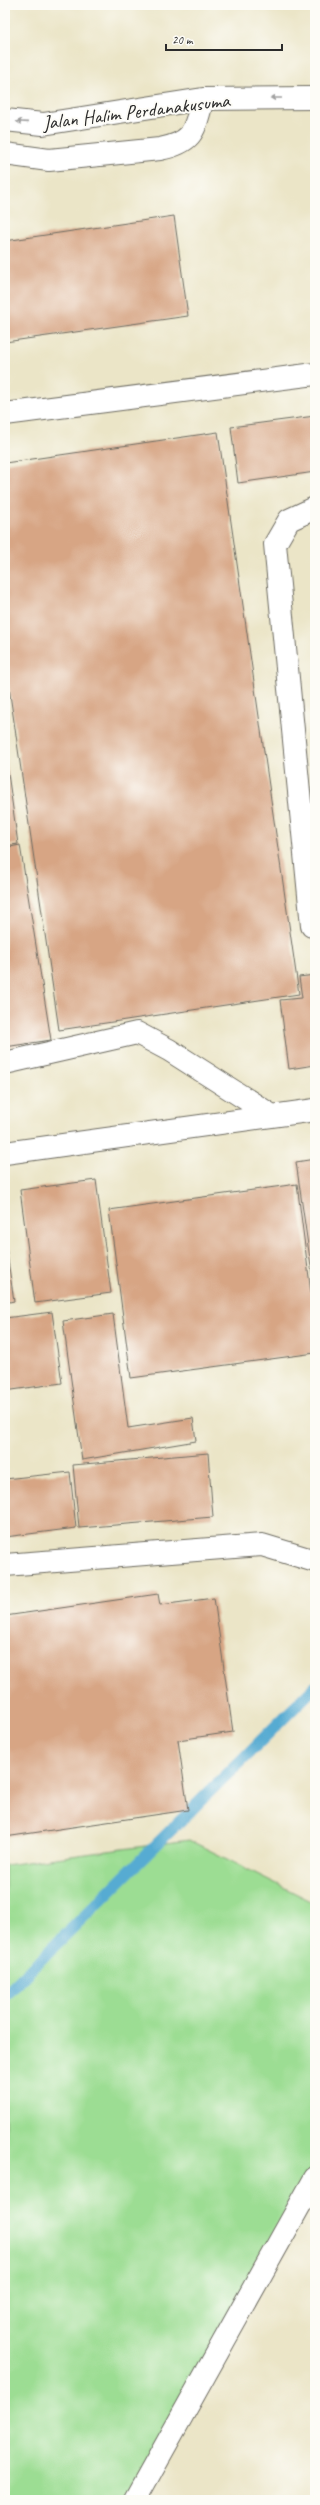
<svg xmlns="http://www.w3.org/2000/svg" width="320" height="2505" viewBox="0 0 320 2505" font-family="Caveat,sans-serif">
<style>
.green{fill:#9cdd93;stroke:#64845f}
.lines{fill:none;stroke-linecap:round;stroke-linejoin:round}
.stream{stroke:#57abd2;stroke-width:12}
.building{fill:#d7a584}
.minor-casing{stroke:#6e6c62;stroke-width:24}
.minor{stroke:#fff;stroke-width:22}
.oneway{fill:#a0a0a0}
.labels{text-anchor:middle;stroke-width:4;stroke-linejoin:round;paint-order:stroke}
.street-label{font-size:20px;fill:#2b2b2b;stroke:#fdfcf7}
</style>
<rect width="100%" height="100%" fill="#fdfcf7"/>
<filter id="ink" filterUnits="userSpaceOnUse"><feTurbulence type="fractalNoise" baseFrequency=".025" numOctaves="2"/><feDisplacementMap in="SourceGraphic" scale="8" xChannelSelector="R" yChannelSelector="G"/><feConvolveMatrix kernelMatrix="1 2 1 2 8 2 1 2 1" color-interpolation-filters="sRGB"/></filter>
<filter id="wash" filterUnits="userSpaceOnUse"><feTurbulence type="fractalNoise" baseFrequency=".012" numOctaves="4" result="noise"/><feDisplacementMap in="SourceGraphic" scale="16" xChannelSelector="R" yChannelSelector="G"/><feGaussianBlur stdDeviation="0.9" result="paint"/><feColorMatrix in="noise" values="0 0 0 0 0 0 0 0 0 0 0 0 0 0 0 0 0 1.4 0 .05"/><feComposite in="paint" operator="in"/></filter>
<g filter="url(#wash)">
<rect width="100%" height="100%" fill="#ebe5c7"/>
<path class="green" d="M189,1840L315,1903V2166L136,2500H5V1865Z"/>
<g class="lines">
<path class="stream" d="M5,1995L315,1687"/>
</g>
<g id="blocks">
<path class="building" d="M174,216L188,316L5,342V241Z
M315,416V472L238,483L231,427Z
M218,432L299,994L59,1030L5,660V463Z
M5,752L18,844L5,846Z
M20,845L51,1040L5,1047V848Z
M315,975V1065L289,1069L280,1000L302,998L299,977Z
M315,1159V1287H314L296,1162Z
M96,1180L111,1293L35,1303L20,1190Z
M297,1184L315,1324V1353L131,1378L109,1210Z
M5,1240L14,1301L5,1303Z
M52,1312L62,1383L5,1391V1318Z
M113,1314L128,1428L193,1418L196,1441L82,1460L63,1321Z
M208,1453L213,1517L79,1528L73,1465Z
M70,1472L76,1528L5,1537V1479Z
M158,1594L160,1605L214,1598L233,1732L178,1740L188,1810L5,1837V1616Z"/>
</g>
</g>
<g filter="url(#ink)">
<use href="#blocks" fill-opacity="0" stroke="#6e6c62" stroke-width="1"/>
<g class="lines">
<defs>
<path id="minor" d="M5,120L43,124L203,99L315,98
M5,154L49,160L160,149C195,142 194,130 203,99
M5,414L315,374
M315,508L289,520L275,544L312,926H315
M5,1063L137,1033L169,1050L271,1115
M5,1153L315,1110
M5,1565L262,1545L315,1561
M135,2500L315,2178"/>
</defs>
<use href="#minor" class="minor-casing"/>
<use href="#minor" class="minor"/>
</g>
<defs><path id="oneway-solid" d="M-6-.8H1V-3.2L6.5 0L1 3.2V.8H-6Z"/></defs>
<g class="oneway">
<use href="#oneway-solid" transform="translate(276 98) rotate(180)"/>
<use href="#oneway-solid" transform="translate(22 122) rotate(-176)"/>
</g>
</g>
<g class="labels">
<g class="street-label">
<text transform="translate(136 111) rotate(-7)" y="7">Jalan Halim Perdanakusuma</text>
</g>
</g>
<rect width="320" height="2505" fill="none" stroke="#fdfcf7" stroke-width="20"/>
<path d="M166 44v6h116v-6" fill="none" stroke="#2b2b2b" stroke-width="2"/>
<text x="172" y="44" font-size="12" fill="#2b2b2b" stroke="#fdfcf7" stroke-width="3" paint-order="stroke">20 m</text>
</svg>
